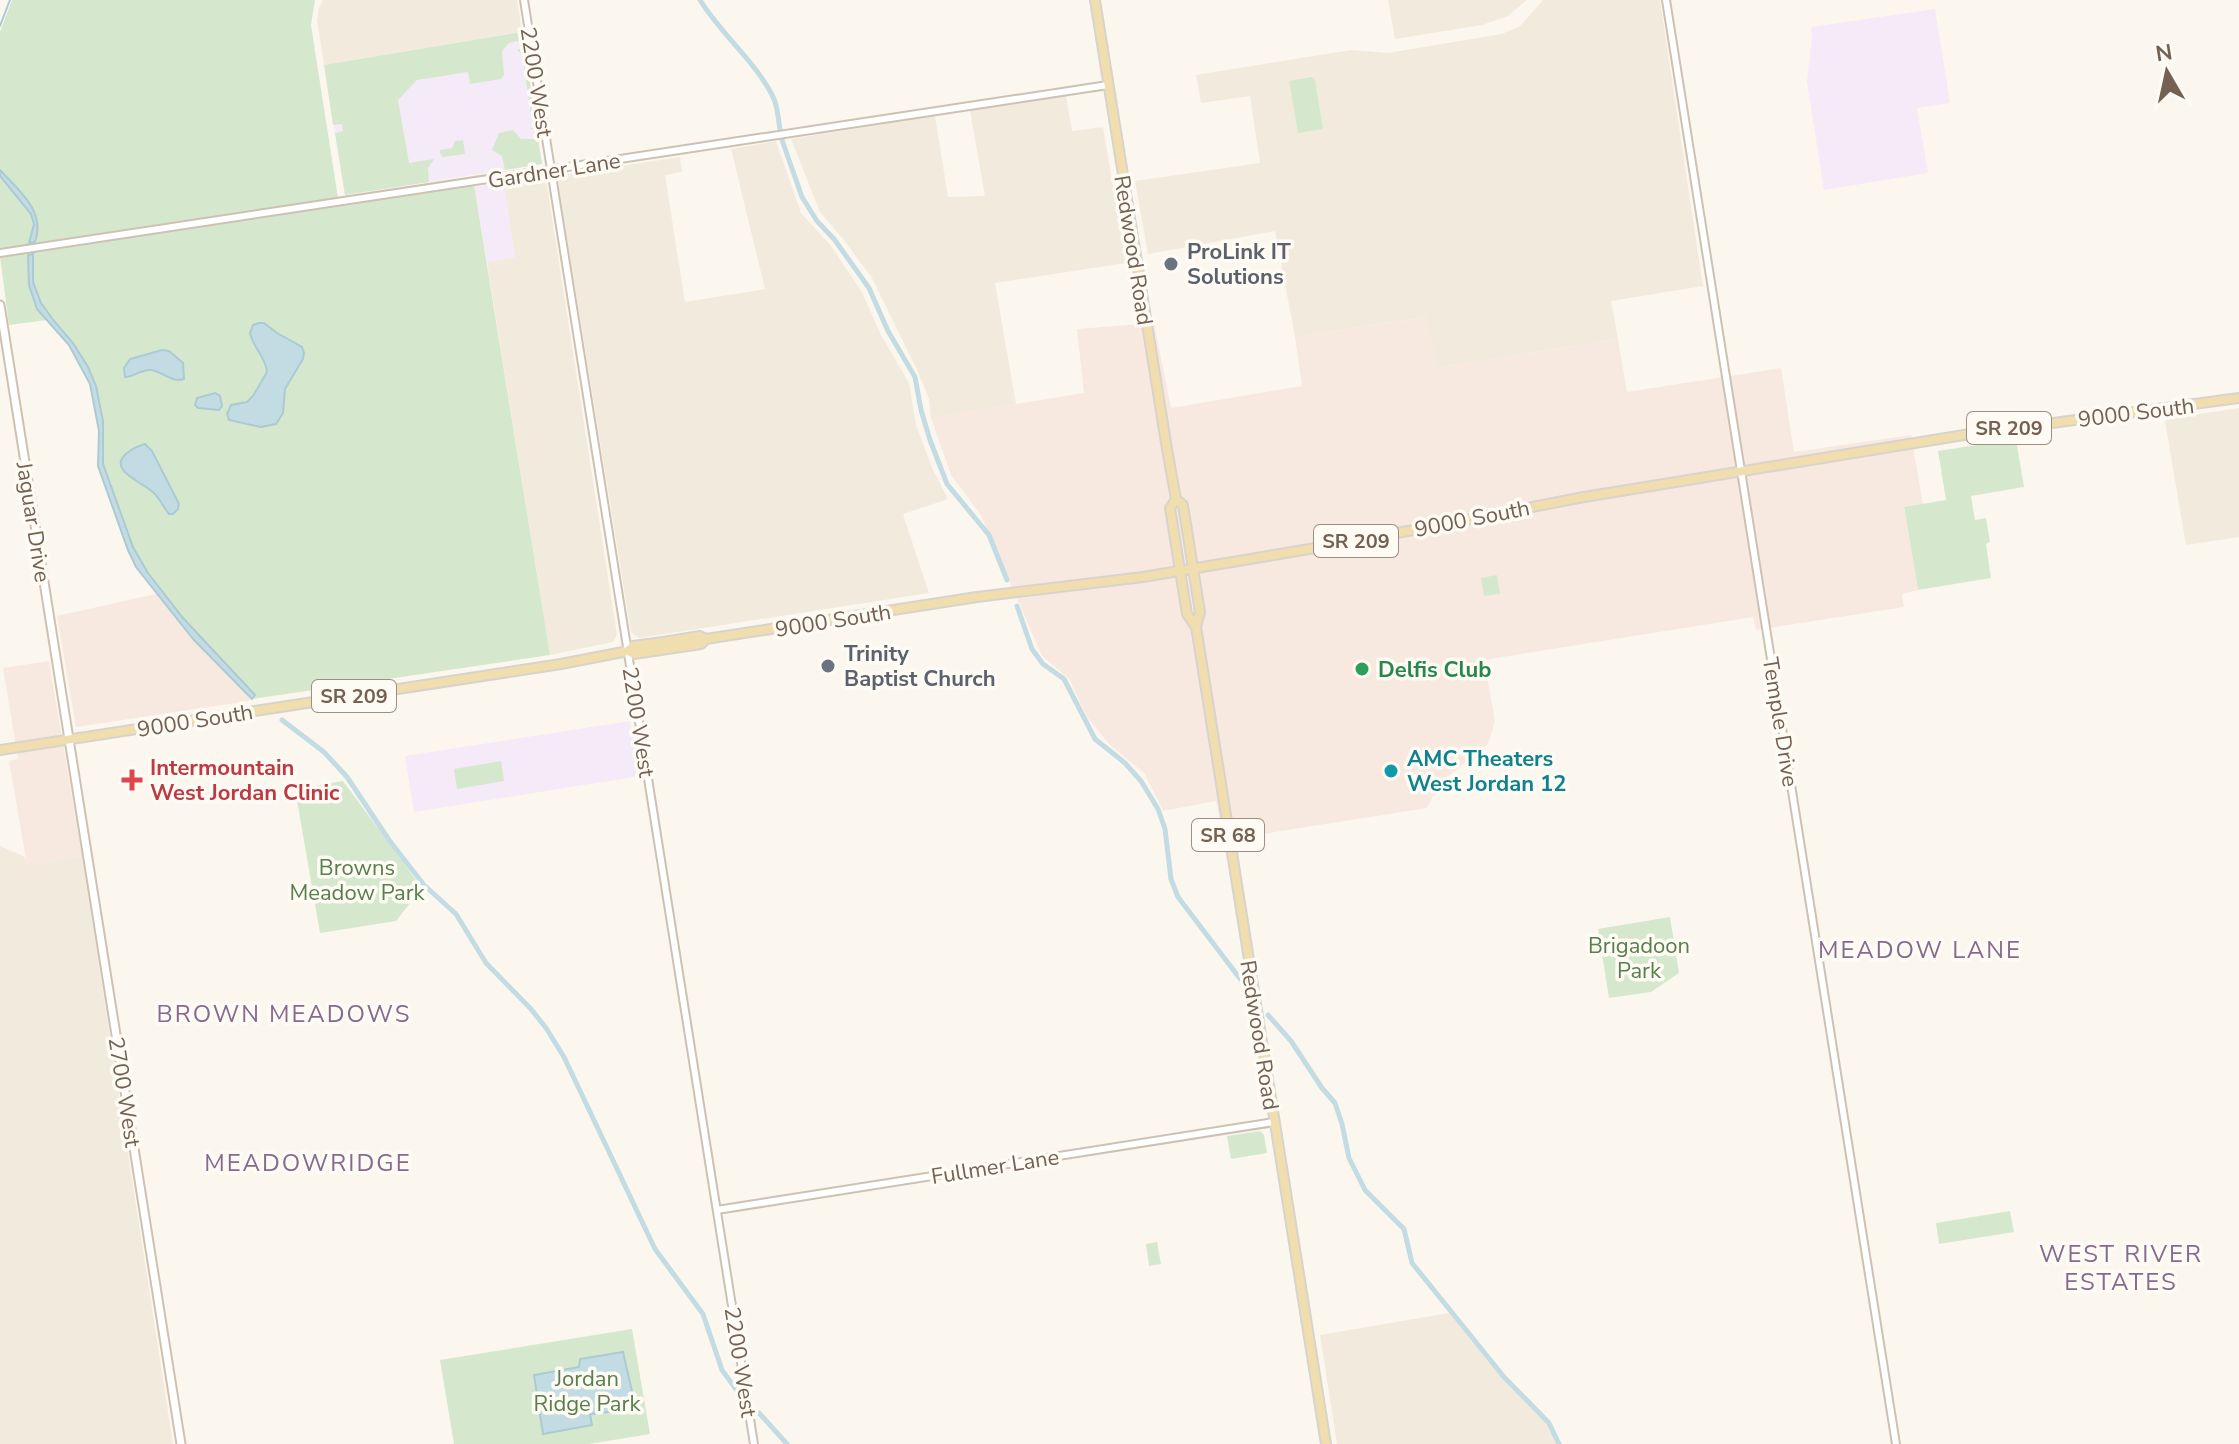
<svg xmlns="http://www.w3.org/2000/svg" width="2239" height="1444" viewBox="0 0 2239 1444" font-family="'Nunito Sans',sans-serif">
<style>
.residential{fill:#f2eadd}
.commercial{fill:#f7e9e0}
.education{fill:#f4eaf8}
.green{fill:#d5e8cd}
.water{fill:#c3dce3;stroke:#abcad4;stroke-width:2}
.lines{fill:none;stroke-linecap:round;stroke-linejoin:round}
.stream{stroke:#abcad4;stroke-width:2}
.canal{stroke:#c3dce3;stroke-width:5}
.tertiary-casing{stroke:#cdc1b4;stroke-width:10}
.secondary-casing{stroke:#cfc1b2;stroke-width:11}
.primary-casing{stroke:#d8d3cf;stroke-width:12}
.tertiary{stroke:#fff;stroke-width:6}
.secondary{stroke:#fff;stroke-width:7}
.primary{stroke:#f1deae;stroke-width:8}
.worship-dot{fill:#6b7280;stroke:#fefbf4;stroke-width:3}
.leisure-dot{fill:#2e9e5b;stroke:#fefbf4;stroke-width:3}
.culture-dot{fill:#0f9aa8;stroke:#fefbf4;stroke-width:3}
.health-dot{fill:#e0444e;stroke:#fefbf4;stroke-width:3}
.labels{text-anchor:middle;stroke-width:7;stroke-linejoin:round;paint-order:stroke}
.shield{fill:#fefbf4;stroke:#9e8f83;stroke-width:2}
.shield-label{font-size:20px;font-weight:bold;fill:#756152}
.street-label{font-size:22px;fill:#756152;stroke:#fefbf4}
.worship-label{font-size:22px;font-weight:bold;fill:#5b616d;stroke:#fefbf4;text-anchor:start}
.leisure-label{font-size:22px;font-weight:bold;fill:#27864d;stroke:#fefbf4;text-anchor:start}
.culture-label{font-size:22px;font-weight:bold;fill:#0d838f;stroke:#fefbf4;text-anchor:start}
.health-label{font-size:22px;font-weight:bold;fill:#be3a42;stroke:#fefbf4;text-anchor:start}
.park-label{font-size:22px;fill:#587e4e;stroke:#fefbf4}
.neighbourhood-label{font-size:24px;letter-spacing:2px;fill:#876a8f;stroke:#fefbf4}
</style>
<rect width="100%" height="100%" fill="#fbf7ee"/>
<path class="residential" d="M323,0H517L522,32L324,65L317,20L319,8Z
M1388,0H1527L1508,16L1482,25L1395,39Z
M1543,0H1660L1703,286L1611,301L1618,339L1437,368L1426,317L1295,337L1275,231L1148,254L1135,181L1260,163L1250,96L1201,103L1196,75L1351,50L1388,53L1502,34L1520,26Z
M1066,96L1072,131L1103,127L1126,263L995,283L1016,404L931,418L929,399L917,370L872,278L843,239L820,212L791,139L935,116L948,197L985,196L970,111Z
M776,141L801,213L831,246L862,292L881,335L909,383L916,425L933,470L948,499L903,514L929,593L639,638L631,632L557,176L680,157L682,172L665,175L685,302L765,289L731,149Z
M541,176L546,179L617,635L613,642L550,655L487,262L515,257L503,181Z
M2239,408V537L2186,545L2165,421L2167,419Z
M0,846L25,857L27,865L82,856L173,1444H0Z
M1449,1313L1497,1372L1547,1424L1559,1444H1337L1320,1335Z"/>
<path class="commercial" d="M1427,317L1438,368L1618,339L1627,392L1781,368L1794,452L1911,435L1923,504L1904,508L1918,590L1902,594L1904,607L1756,630L1753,617L1484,660L1495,721L1488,744L1439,784L1427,808L1224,840L1216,801L1163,811L1145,774L1110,745L1087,717L1069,679L1042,656L981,515L951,475L931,418L1084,393L1077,329L1154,323L1171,408L1302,386L1295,337Z
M156,594L252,696L249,701L76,727L57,616Z
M49,661L82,856L27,865L9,761L18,759L3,668Z"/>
<path class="education" d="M1935,9L1950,103L1917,108L1928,173L1824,190L1807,82L1812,37L1811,27Z
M522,32L542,164L345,195L324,65Z
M504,182L515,258L487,262L474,187Z
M630,721L640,776L414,812L405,756Z"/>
<path class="green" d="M12,0H315L311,25L338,198H336V203L474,185L550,655L252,699L194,640L136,567L128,550L98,466L99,431L90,384L69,345L47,320L9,325L0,257L2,256L0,247V32Z
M522,32V40L509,43L502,51L504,75L501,79L470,84L468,72L417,80L398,100L409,163L434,159L428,168L429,182L345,195L335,133L343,131L342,124L333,125L324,65Z
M524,48L537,124L536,130L529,128H533L522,54L517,50Z
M1312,77L1315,80L1323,129L1298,133L1289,81Z
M513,130L521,139H538L542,164L505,170L502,156L492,150L499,133Z
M463,140L465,154L443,157L440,153V150L452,148L455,141Z
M2016,439L2024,487L1971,496L1975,520L1986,518L1990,542L1986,544L1991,578L1918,590L1904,507L1946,500L1938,451Z
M1497,575L1500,594L1484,596L1481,578Z
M501,761L504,781L457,789L454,769Z
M343,781L422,888L396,921L320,933L295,789Z
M1670,917L1679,973L1651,992L1609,998L1598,929Z
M1260,1131L1264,1135L1267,1153L1231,1159L1227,1136Z
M2010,1211L2014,1232L1939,1244L1936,1223Z
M1157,1242L1161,1264L1149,1266L1146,1244Z
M632,1329L650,1434L589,1444H454L440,1360Z"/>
<path class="water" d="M0,170C19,191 46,211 35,242L29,243L34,224L31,214L0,176Z
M33,254V282L41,303L54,321L73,343L88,367L96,386L103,421V464L133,547L148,573L183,618L255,695L252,699L194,640L136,567L128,550L98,466L99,431L90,384L69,345L37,309L29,285L28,255Z
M259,323H264L277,333L302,347L304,353L303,359L285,389L283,413L276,424L261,427L229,420L227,414L231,405L247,402L253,396L267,372C266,357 253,348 250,333L253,325Z
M162,350L169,351L183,363L184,379C171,383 164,372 151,370C141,369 134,377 125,377L124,368L130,359Z
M215,393L220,396L222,406L219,410L198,408L195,405L197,398Z
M145,444L152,451L179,504L178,509L173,514H169C164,508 160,499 154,493C143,482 106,470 127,453C133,448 138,446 145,444Z
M623,1352L636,1409L590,1414L592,1425L543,1434L534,1375L579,1367L580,1359Z"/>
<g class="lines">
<path class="stream" d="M0,26L10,0"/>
<path class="canal" d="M700,0C720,33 756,62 773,97C778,106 778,119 780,129
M782,140L802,197L817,221L834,239L869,288L888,331L915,377L921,410L930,440L947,484L989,535L1007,580
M1017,606L1032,649L1043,664L1064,679L1095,739L1125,763L1141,781L1158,809L1165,829L1171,879L1178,897L1241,980
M282,720L324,752L347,777L389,840L424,885L456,914L486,963L531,1009L546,1028L564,1057L655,1249L703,1314L722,1370L738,1392
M1268,1015L1291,1041L1322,1088L1335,1103L1342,1124L1349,1158L1365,1190L1404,1229L1412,1263L1504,1377L1549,1423L1559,1444
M759,1413L787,1444"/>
<defs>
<path id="tertiary" d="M524,0L754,1444
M1666,0L1896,1444
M0,253L1108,85
M717,1210L1274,1122"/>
<path id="secondary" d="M0,305L181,1444"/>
<path id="primary" d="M1095,0L1167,449L1176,499L1183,505L1200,612L1196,627
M1176,499L1170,508L1187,614L1196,627L1198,639L1326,1444
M628,651L634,654L701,644L706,639
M0,750L561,664L628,651L633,646L663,642L700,636L706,639L977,597L1143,577L1351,542L1584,497L1970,434L2239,398"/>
</defs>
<use href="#tertiary" class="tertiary-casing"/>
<use href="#secondary" class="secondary-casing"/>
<use href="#primary" class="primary-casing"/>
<use href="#tertiary" class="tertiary"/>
<use href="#secondary" class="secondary"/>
<use href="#primary" class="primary"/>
</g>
<g class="worship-dot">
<circle cx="1171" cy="264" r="8"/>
<circle cx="828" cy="666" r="8"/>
</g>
<circle class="leisure-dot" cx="1362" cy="669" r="8"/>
<circle class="culture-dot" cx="1391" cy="771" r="8"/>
<path class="health-dot" d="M128 768h8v8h8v8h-8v8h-8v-8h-8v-8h8z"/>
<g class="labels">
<g class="shield">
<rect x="1967" y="412" width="84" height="32" rx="6"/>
<rect x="1314" y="525" width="84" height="32" rx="6"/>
<rect x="312" y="680" width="84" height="32" rx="6"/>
<rect x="1192" y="819" width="72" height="32" rx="6"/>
</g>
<g class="shield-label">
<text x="2009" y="435">SR 209</text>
<text x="1356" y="548">SR 209</text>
<text x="354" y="703">SR 209</text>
<text x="1228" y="842">SR 68</text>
</g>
<g class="street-label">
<text transform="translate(537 82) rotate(81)" y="8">2200 West</text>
<text transform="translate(554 170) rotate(-9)" y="8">Gardner Lane</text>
<text transform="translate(1134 250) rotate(81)" y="8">Redwood Road</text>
<text transform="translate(2136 412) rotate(-7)" y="8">9000 South</text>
<text transform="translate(1472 518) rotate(-11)" y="8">9000 South</text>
<text transform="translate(34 522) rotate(81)" y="8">Jaguar Drive</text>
<text transform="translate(833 620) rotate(-9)" y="8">9000 South</text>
<text transform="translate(195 720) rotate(-9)" y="8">9000 South</text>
<text transform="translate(639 722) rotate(81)" y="8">2200 West</text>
<text transform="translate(1781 722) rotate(81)" y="8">Temple Drive</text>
<text transform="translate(1260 1035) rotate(81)" y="8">Redwood Road</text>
<text transform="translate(125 1092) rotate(81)" y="8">2700 West</text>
<text transform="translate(995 1166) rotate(-9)" y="8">Fullmer Lane</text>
<text transform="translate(741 1362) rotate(81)" y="8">2200 West</text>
</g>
<g class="worship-label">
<text x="1187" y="259">ProLink IT<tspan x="1187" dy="25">Solutions</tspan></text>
<text x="844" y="661">Trinity<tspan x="844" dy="25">Baptist Church</tspan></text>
</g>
<g class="leisure-label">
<text x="1378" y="677">Delfis Club</text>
</g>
<g class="culture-label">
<text x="1407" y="766">AMC Theaters<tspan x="1407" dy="25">West Jordan 12</tspan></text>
</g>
<g class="health-label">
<text x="150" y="775">Intermountain<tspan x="150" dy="25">West Jordan Clinic</tspan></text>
</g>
<g class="park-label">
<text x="357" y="875">Browns<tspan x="357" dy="25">Meadow Park</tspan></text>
<text x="1639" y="953">Brigadoon<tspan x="1639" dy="25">Park</tspan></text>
<text x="587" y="1386">Jordan<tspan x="587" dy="25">Ridge Park</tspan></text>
</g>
<g class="neighbourhood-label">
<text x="1920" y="958">MEADOW LANE</text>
<text x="284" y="1022">BROWN MEADOWS</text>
<text x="308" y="1171">MEADOWRIDGE</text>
<text x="2121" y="1262">WEST RIVER<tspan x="2121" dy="28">ESTATES</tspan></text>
</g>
</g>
<g transform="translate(2167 72) rotate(351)" stroke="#fefbf4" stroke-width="6" paint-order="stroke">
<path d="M0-6L14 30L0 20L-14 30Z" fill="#756152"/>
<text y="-12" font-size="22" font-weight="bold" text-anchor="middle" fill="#756152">N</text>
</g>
</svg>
